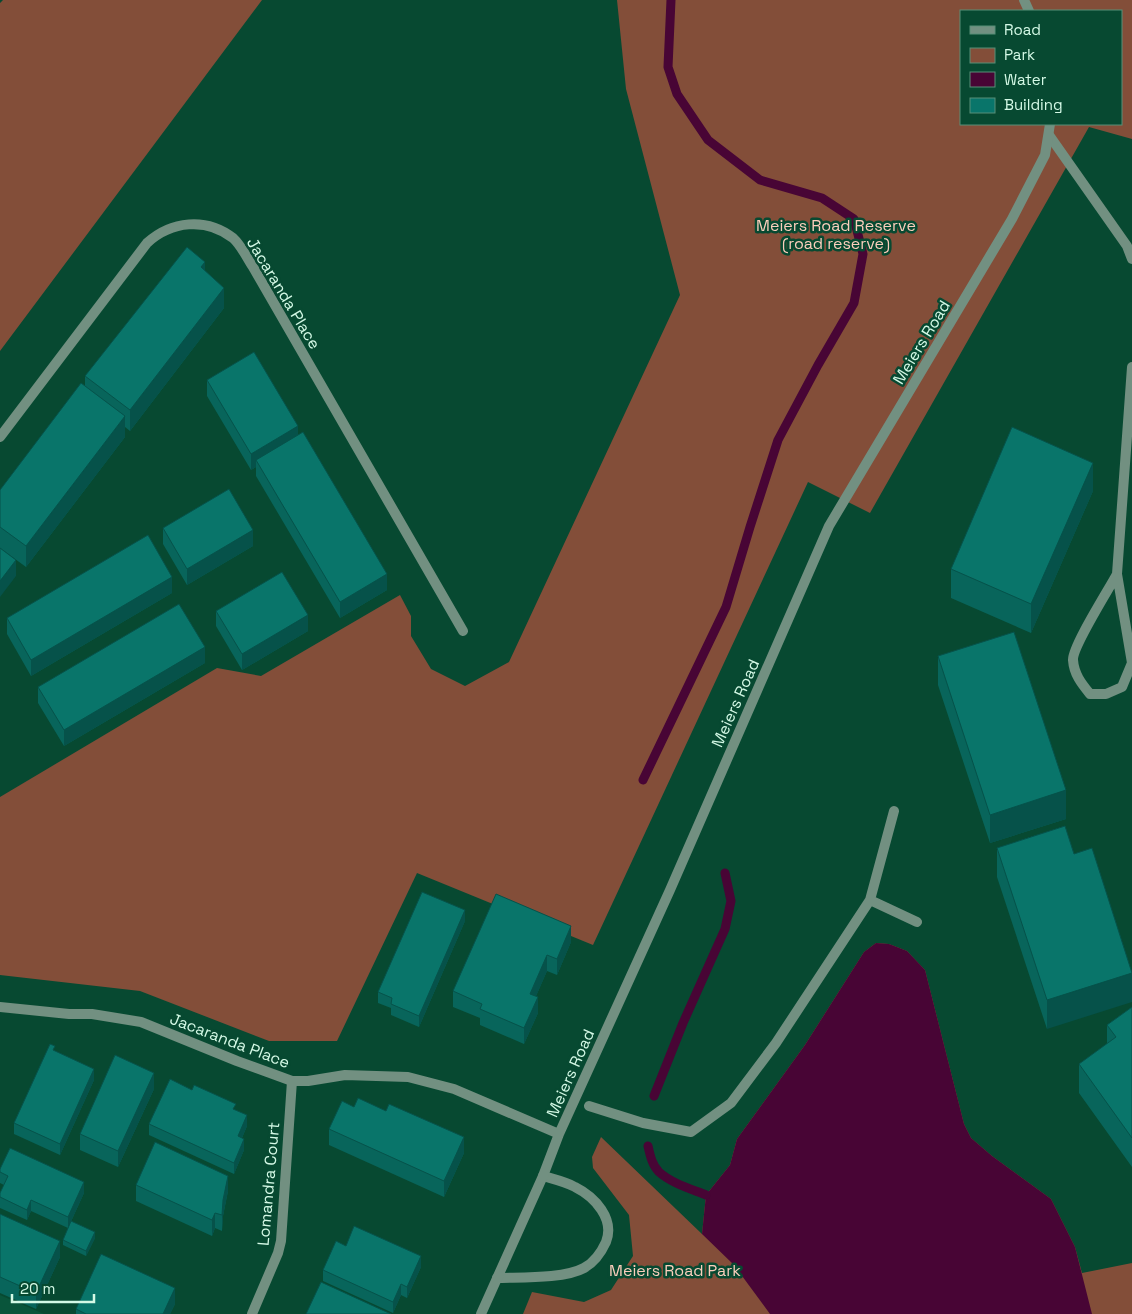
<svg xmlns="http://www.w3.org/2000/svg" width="1132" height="1314" viewBox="0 0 1132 1314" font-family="'Space Grotesk',sans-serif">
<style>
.built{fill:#09553b}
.green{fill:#834e39;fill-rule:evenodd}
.water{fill:#480535}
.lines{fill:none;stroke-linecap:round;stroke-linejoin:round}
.stream{stroke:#480535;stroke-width:9}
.lane{stroke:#729081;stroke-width:10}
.street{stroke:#729081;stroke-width:10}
.wall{fill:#08655b}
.shaded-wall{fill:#06524a}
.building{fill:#09756a;stroke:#06524a}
.labels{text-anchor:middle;stroke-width:5;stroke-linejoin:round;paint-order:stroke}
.park-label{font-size:16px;fill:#fbcebc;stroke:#074931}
.street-label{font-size:16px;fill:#d4f9e6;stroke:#074931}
</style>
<rect width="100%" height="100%" fill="#074931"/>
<path class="built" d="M0,1295L44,1314H0Z"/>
<path class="green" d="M3,0H262L0,351V3Z
M617,0H1132V139L1089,127L870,513L808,482L593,945L417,873L337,1041H269L140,991L0,975V797L217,668L261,676L400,595L411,616V636L431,669L465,686L509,662L680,295L626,89ZM961,11H1121V124H961Z
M876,943L889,944L907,951L925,970L964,1124L971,1138L992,1156L1051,1199L1075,1247L1082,1273L1132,1263V1314H523L532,1292L584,1302L611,1290L633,1256L629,1215L593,1168L592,1157L601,1137L702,1234L706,1195L730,1165L737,1139L805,1045L864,952Z"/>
<path class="water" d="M876,943L889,944L907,951L925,970L964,1124L971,1138L992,1156L1051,1199L1075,1247L1092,1314H770L734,1265L702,1234L706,1195L730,1165L737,1139L805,1045L864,952Z"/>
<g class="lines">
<path class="stream" d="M643,780L726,607L750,527L778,440L818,365L854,303L863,254L854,219L822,198L760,180L708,140L677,94L668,67L671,0
M654,1096L683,1023L725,929L731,901L725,873
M648,1146C650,1155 652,1165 659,1172C671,1183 691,1189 706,1195"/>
<path class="lane" d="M1049,135L1127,246L1132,259
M1132,367L1117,574L1132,663
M1117,574C1109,589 1072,647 1073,660C1074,674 1081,683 1090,694H1106L1122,687L1132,663
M870,900L917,922
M589,1106L643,1123L691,1132L731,1103L776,1043L870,900L894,811
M497,1278C520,1277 564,1279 584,1268C595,1262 601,1253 606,1242C615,1219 595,1197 575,1187C566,1182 553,1179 543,1176"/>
<path class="street" d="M1024,0L1029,11
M0,437L147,243C171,221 206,217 233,238C241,245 247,258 253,267L463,631
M0,1007L69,1014H92L141,1022L237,1061L292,1081H308L345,1075L408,1077L454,1089L559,1134
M252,1314L278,1253L281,1241L292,1081
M481,1314L543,1176L559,1134L670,890L829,526L1012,219L1045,155L1050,124"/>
</g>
<path class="wall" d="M205,271L224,308L130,431L125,427V437L26,567L0,548V490L85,386V376Z
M207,380L298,435L387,590L340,618L256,476V467L251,470L207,396Z
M1093,491L1031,633L951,598V569Z
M163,528L253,546L187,585L163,544Z
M172,593L31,676L7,634V618Z
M216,611L308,631L242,670L216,626Z
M938,656L1066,819L990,843L938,685Z
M205,663L64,746L38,703V687Z
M1065,826L1047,1029L997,877V848Z
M465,921L419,1027L391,1015V1008L378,1003V992Z
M571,942L557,975L547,971L536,996L538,1013L524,1044L480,1025V1018L453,1007V991Z
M1132,1007V1167L1079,1093V1064L1107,1044V1025Z
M55,1051L94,1080L60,1155L14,1134V1123Z
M154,1089L118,1167L80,1150V1134Z
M354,1107L386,1111L464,1153L444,1197L329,1145V1129Z
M236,1110L247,1126L242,1138L244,1150L234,1174L149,1135V1124Z
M0,1169L84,1193L68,1228L31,1211L27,1220L0,1208V1193L4,1185L0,1183Z
M136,1185L228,1191L223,1216L222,1231L215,1228L212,1236L136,1201Z
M0,1214L60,1257L36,1309L0,1293Z
M95,1238L86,1256L63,1245V1240Z
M346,1246L421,1267L407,1298L401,1295L393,1313L323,1281V1270Z
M175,1304L170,1314H76V1309Z"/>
<path class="shaded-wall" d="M205,262V283L201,267Z
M224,288V308L130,431V410Z
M125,416V437L26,567V546Z
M298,426V442L256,460V467L251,470V454Z
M1093,463V491L1031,633V604Z
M253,530V546L187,585V569Z
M16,560V576L0,597V581Z
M387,574V590L340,618V602Z
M172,577V593L31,676V660Z
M308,615V631L242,670V654Z
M205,647V663L64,746V730Z
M1066,790V819L990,843V815Z
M465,910V921L419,1027V1016Z
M571,926V942L557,975V959Z
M547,955V971L530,1010V994Z
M1132,973V1002L1047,1029V1000Z
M538,997V1013L524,1044V1028Z
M94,1069V1080L60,1155V1144Z
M154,1073V1089L118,1167V1151Z
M247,1115V1126L238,1147V1136Z
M464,1137V1153L444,1197V1181Z
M244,1139V1150L234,1174V1163Z
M228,1176V1191L223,1216L222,1231V1215L223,1200Z
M84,1182V1193L68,1228V1217Z
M31,1200V1211L27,1220V1210Z
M215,1213V1228L212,1236V1220Z
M95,1232V1238L86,1256V1251Z
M60,1241V1257L36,1309V1293Z
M421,1256V1267L407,1298V1287Z
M401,1284V1295L393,1313V1302Z
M175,1288V1304L170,1314H163Z"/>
<path class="building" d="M187,247L205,262L201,267L224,288L130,410L85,376Z
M254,352L298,426L251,454L207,380Z
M81,383L125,416L26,546L0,527V490Z
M1012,427L1093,463L1031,604L951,569Z
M303,432L387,574L340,602L256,460Z
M229,489L253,530L187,569L163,528Z
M148,535L172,577L31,660L7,618Z
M0,548L16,560L0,581Z
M282,572L308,615L242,654L216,611Z
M179,604L205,647L64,730L38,687Z
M1014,632L1066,790L990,815L938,656Z
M1065,826L1074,854L1092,848L1132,973L1047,1000L997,848Z
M422,892L465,910L419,1016L391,1004L392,998L378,992Z
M496,894L571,926L557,959L547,955L530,994L538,997L524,1028L480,1009L482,1004L453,991Z
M1132,1007V1138L1079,1064L1116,1037L1107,1025Z
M50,1044L55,1046L53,1050L94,1069L60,1144L14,1123Z
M115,1055L154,1073L118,1151L80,1134Z
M170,1079L192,1090L194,1085L236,1104L233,1109L247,1115L238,1136L244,1139L234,1163L149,1124Z
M358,1098L386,1111L389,1104L464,1137L444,1181L329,1129L342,1101L354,1107Z
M155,1142L228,1176L223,1200L222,1215L215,1213L212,1220L136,1185Z
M10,1148L84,1182L68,1217L31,1200L27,1210L0,1197V1193L8,1176L0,1172V1169Z
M0,1214L60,1241L36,1293L0,1277Z
M71,1221L95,1232L86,1251L63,1240Z
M354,1226L421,1256L407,1287L401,1284L393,1302L323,1270L336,1241L346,1246Z
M101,1254L175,1288L163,1314H86L76,1309Z
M321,1282L391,1314H306Z"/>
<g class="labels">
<g class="park-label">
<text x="836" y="231">Meiers Road Reserve<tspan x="836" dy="18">(road reserve)</tspan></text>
<text x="675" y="1276">Meiers Road Park</text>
</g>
<g class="street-label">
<text transform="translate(284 293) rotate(59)" y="6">Jacaranda Place</text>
<text transform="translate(921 342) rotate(-59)" y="6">Meiers Road</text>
<text transform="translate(735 703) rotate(-66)" y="6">Meiers Road</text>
<text transform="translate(230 1040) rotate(21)" y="6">Jacaranda Place</text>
<text transform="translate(570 1073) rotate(-66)" y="6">Meiers Road</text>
<text transform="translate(268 1184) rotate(-85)" y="6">Lomandra Court</text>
</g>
</g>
<rect x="960" y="10" width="162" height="115" fill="#074931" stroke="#598f79"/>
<rect x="970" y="26" width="25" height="8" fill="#729081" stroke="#598f79"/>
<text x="1004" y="35" font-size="15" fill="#d4f9e6">Road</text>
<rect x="970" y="48" width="25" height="15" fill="#834e39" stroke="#598f79"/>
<text x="1004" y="60" font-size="15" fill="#d4f9e6">Park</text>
<rect x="970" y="72" width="25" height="15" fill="#480535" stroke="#598f79"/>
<text x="1004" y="85" font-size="15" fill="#d4f9e6">Water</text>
<rect x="970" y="98" width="25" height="15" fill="#09756a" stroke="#598f79"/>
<text x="1004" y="110" font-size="15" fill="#d4f9e6">Building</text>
<path d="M12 1294v8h82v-8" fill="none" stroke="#d4f9e6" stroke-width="2.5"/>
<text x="20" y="1294" font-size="15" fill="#d4f9e6" stroke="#074931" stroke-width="4" paint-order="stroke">20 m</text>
</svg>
